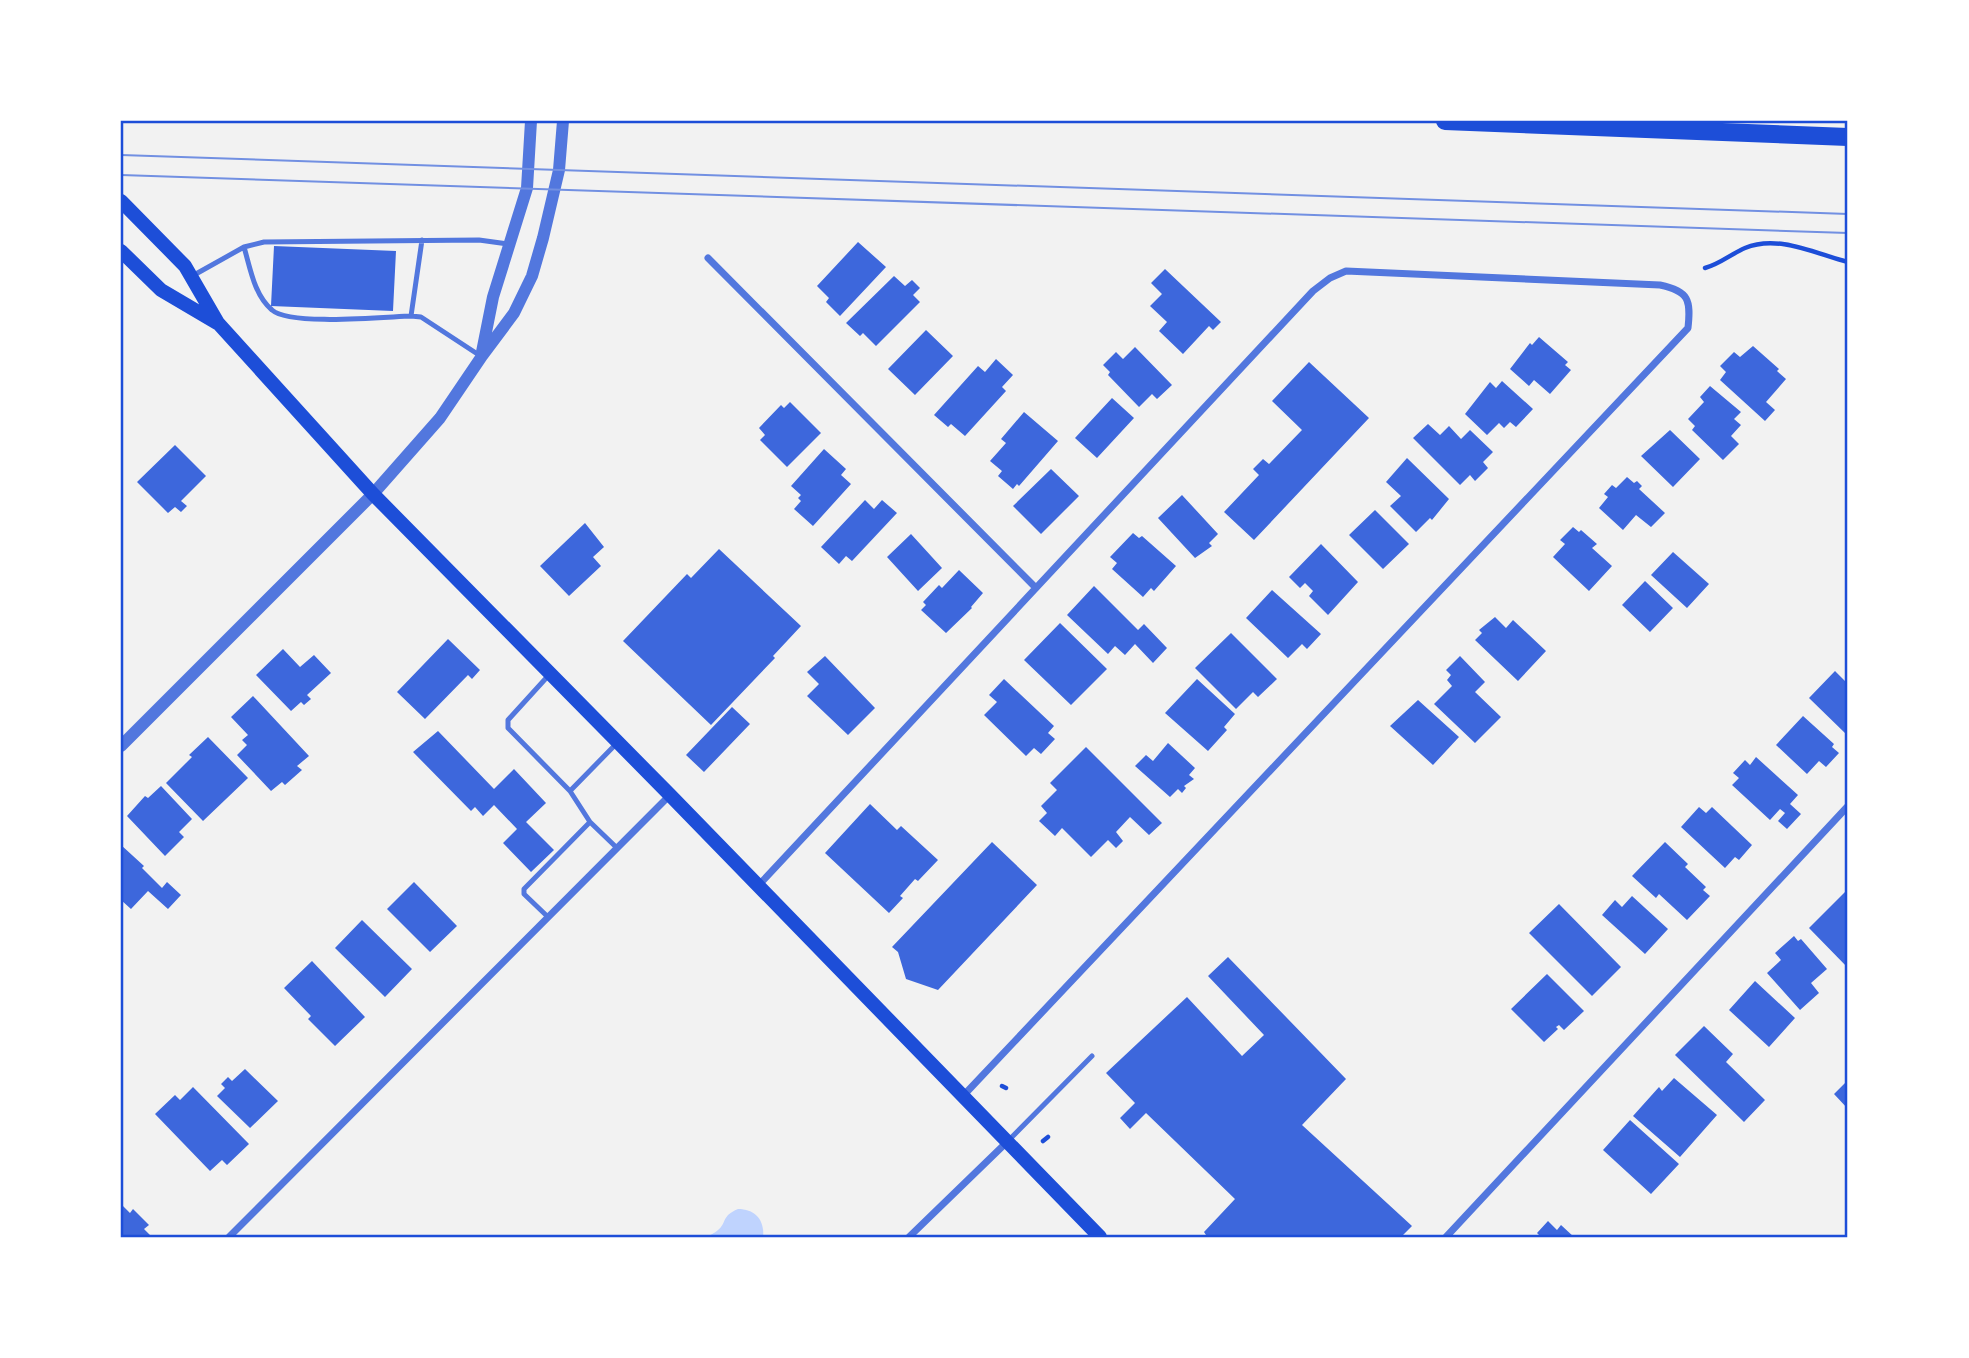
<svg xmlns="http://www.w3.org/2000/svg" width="1969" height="1358" viewBox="0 0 1969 1358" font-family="'PT Sans',sans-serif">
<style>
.water{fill:#bfd3fe}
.building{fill:#3d67dc}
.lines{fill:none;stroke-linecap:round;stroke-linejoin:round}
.path{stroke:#1d4ed8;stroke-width:4.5}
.service{stroke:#5277de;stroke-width:5}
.minor{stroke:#5277de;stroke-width:7}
.tertiary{stroke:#5277de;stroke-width:12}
.secondary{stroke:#1d4ed8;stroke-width:14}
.primary{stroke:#1d4ed8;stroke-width:18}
.tram{stroke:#7290e2;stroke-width:2}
.neatline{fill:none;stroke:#1d4ed8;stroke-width:2.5}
</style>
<rect width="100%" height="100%" fill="#f2f2f2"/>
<path class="water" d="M738,1209C755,1209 765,1220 763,1237H708C711,1234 715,1233 718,1230C727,1223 721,1216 738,1209Z"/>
<path class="building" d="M858,242L886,267L840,316L826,302L829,298L817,286Z
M274,246L396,251L393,311L271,306Z
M1165,269L1221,322L1213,330L1209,326L1183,354L1159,331L1167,322L1150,306L1162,294L1151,283Z
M894,276L905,286L912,280L920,288L913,295L920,302L876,346L863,333L860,336L846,323Z
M926,330L953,356L915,395L888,369Z
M1539,337L1568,362L1565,365L1571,370L1550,394L1534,380L1529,386L1510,369L1530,343L1532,345Z
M1753,346L1779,369L1777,371L1786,379L1766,402L1775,410L1765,421L1720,380L1726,372L1720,366L1734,352L1740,357Z
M1135,347L1172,385L1157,399L1152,394L1139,407L1108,375L1110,372L1103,365L1116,352L1123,359Z
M996,359L1013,375L1002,387L1006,391L965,436L951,424L948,427L934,415L978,366L985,372Z
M1309,362L1369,418L1254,540L1224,512L1259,475L1253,469L1263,459L1269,464L1302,430L1272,401Z
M1502,381L1533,409L1516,427L1510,422L1504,428L1499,423L1487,435L1465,414L1490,382L1496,388Z
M1710,386L1741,412L1734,419L1741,425L1731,436L1739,444L1723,460L1692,430L1695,426L1688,419L1704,402L1700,397Z
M1112,398L1134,418L1097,458L1075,438Z
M790,402L821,433L787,467L760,440L765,435L759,428L781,405L784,408Z
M1024,412L1058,441L1019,486L1017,484L1013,489L998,476L1002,471L990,461L1006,443L1001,439Z
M1428,424L1440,435L1449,426L1461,439L1470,430L1493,452L1483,462L1488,468L1475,481L1470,475L1460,485L1413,438Z
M1670,430L1700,459L1673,487L1641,456Z
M175,445L206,476L181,501L187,506L181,512L175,507L168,513L137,482Z
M824,449L846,469L841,475L851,484L813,526L794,509L801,501L798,498L801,495L791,486Z
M1407,458L1449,499L1432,520L1430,518L1416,532L1390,506L1401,496L1386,482Z
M1051,469L1079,496L1041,534L1013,506Z
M1627,477L1634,483L1637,481L1642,486L1639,489L1665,513L1651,527L1636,515L1623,530L1599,508L1608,497L1604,494L1612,485L1616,488Z
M1182,495L1218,534L1209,543L1212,546L1195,558L1158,518Z
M865,500L874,509L882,500L897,513L852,561L846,556L839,564L821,547Z
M1375,510L1409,544L1383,569L1349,535Z
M585,523L604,547L593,557L601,566L569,596L540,566Z
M1573,527L1579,532L1581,530L1597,544L1592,548L1612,566L1589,591L1553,557L1565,544L1560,540Z
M1133,533L1139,538L1142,536L1176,566L1154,591L1151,588L1143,597L1112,569L1117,563L1110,557Z
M911,534L942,568L918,591L887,557Z
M1321,544L1358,582L1328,615L1309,596L1313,591L1305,583L1300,588L1289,577Z
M719,549L801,626L773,656L775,658L711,725L623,641L687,574L691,578Z
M1673,552L1709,584L1687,608L1651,575Z
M959,570L983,593L971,607L972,608L946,633L921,610L926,605L923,602L939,585L942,588Z
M1645,581L1673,608L1650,632L1622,605Z
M1094,586L1138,630L1144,624L1167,648L1153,663L1135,644L1125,655L1115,646L1108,654L1067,615Z
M1272,590L1321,634L1307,649L1302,644L1288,658L1246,618Z
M1495,617L1506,628L1513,620L1546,651L1518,681L1475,640L1482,633L1479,630Z
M1060,623L1107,669L1071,705L1024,660Z
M1231,633L1277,679L1258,697L1253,692L1236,709L1195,668Z
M448,639L480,670L472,679L468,675L425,719L397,692Z
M283,649L300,667L314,655L331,673L307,695L311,699L304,705L301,702L291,711L256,675Z
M825,656L875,708L848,735L807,696L819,684L807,672Z
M1460,656L1485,682L1475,692L1501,717L1475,743L1434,704L1452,686L1447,680L1451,675L1446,670Z
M1835,671L1848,684L1847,735L1809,698Z
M1004,679L1054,726L1048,733L1055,739L1041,754L1034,748L1026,756L984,715L997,702L989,695Z
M1197,679L1235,714L1224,727L1227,730L1208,751L1165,713Z
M253,696L309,756L297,766L302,770L285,785L282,782L271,791L237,755L247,745L242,740L248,735L231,717Z
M1418,700L1459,737L1433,765L1390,726Z
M732,707L750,724L704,772L686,755Z
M1803,716L1834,744L1832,747L1839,753L1826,767L1819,761L1807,774L1776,745Z
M438,731L494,789L514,769L546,803L526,822L554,850L531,872L503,843L517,829L494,805L483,816L475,807L471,811L413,752Z
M208,737L248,778L203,821L166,783L192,757L189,755Z
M1168,743L1195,768L1189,775L1194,779L1184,786L1186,788L1182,793L1178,789L1170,797L1135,766L1146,755L1153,761Z
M1086,747L1162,823L1149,835L1130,817L1116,832L1123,841L1116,848L1108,840L1091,857L1062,828L1055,836L1039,821L1047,813L1041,806L1057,790L1050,783Z
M1756,757L1798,795L1790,804L1801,814L1787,829L1778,821L1785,813L1780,809L1770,820L1732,785L1739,778L1733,773L1745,760L1750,765Z
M161,786L192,819L179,832L184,837L165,856L127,816L145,796L148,798Z
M870,804L897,830L901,826L938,860L918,881L915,879L900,896L903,898L889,913L825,853Z
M1699,807L1706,813L1712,807L1752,845L1739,860L1735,857L1725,868L1681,827Z
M992,842L1037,885L938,990L906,979L898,952L892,947Z
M1665,842L1688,864L1685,867L1706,887L1703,890L1710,896L1687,920L1659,894L1656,898L1632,876Z
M121,845L144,866L142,868L162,888L167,882L181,895L168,909L148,891L131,909L121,900Z
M414,882L457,926L430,952L387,909Z
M1845,892L1848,895V968L1809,928Z
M1632,896L1668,929L1645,954L1602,915L1615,900L1622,907Z
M1559,904L1621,967L1592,996L1529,933Z
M362,920L412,969L385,997L335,948Z
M1794,936L1798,941L1801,939L1827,969L1811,983L1819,993L1800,1010L1767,973L1781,960L1775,953Z
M1228,957L1346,1079L1302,1125L1412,1226L1401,1237H1204L1206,1235L1204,1232L1235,1199L1146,1113L1130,1129L1120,1118L1135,1103L1106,1073L1187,997L1242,1056L1264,1035L1208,976Z
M312,961L365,1017L335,1046L308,1019L311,1016L284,988Z
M1547,974L1584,1011L1564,1030L1559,1025L1556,1027L1558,1029L1544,1042L1511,1009Z
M1755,981L1795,1018L1769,1047L1729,1010Z
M1704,1026L1733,1054L1726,1062L1765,1100L1744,1122L1675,1055Z
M245,1069L278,1101L250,1128L217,1096L225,1088L221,1084L228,1077L232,1081Z
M1674,1078L1717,1115L1680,1157L1633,1116L1659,1087L1662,1091Z
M1848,1080V1109L1834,1094Z
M193,1087L249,1144L227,1165L222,1160L210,1171L155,1114L175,1095L180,1100Z
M1630,1120L1679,1164L1651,1194L1603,1150Z
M121,1204L130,1213L133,1209L149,1225L144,1229L150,1235L148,1237H121Z
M1548,1221L1557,1230L1561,1225L1574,1237H1541L1537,1233Z"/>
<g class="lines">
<path class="path" d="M1705,268C1720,264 1731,254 1745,248C1778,234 1816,254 1848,262
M1002,1086L1006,1088
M1043,1141L1048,1137"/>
<path class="service" d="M244,247C250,267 254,295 272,310C290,326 384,317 411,316L421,317L479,355
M194,275L244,247L264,242L479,240L508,244
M411,316L422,240
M548,676L508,720V728L570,791L590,822
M570,791L617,743
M548,917L524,894V889L590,822L617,848
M1008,1141L1092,1056"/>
<path class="minor" d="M708,258L1036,588
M758,886L1313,291L1330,278L1346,271L1660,285C1689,291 1691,300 1688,328L963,1096
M229,1237L670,795
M909,1237L1008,1141
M1446,1237L1848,806"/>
<path class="tertiary" d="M482,352L493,297L527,188L531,121
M121,746L373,494L440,418L482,356L514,313L532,276L543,238L559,170L563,121"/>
<path class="secondary" d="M121,201L185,266L218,323L373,494L670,795L1100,1237
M121,251L161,290L217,323"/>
<path class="primary" d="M1445,121L1848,137"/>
<path class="tram" d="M121,155L1848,214
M121,175L1848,233"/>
</g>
<rect width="1969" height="1358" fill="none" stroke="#ffffff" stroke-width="245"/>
<rect x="122" y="122" width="1724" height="1114" class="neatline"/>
</svg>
